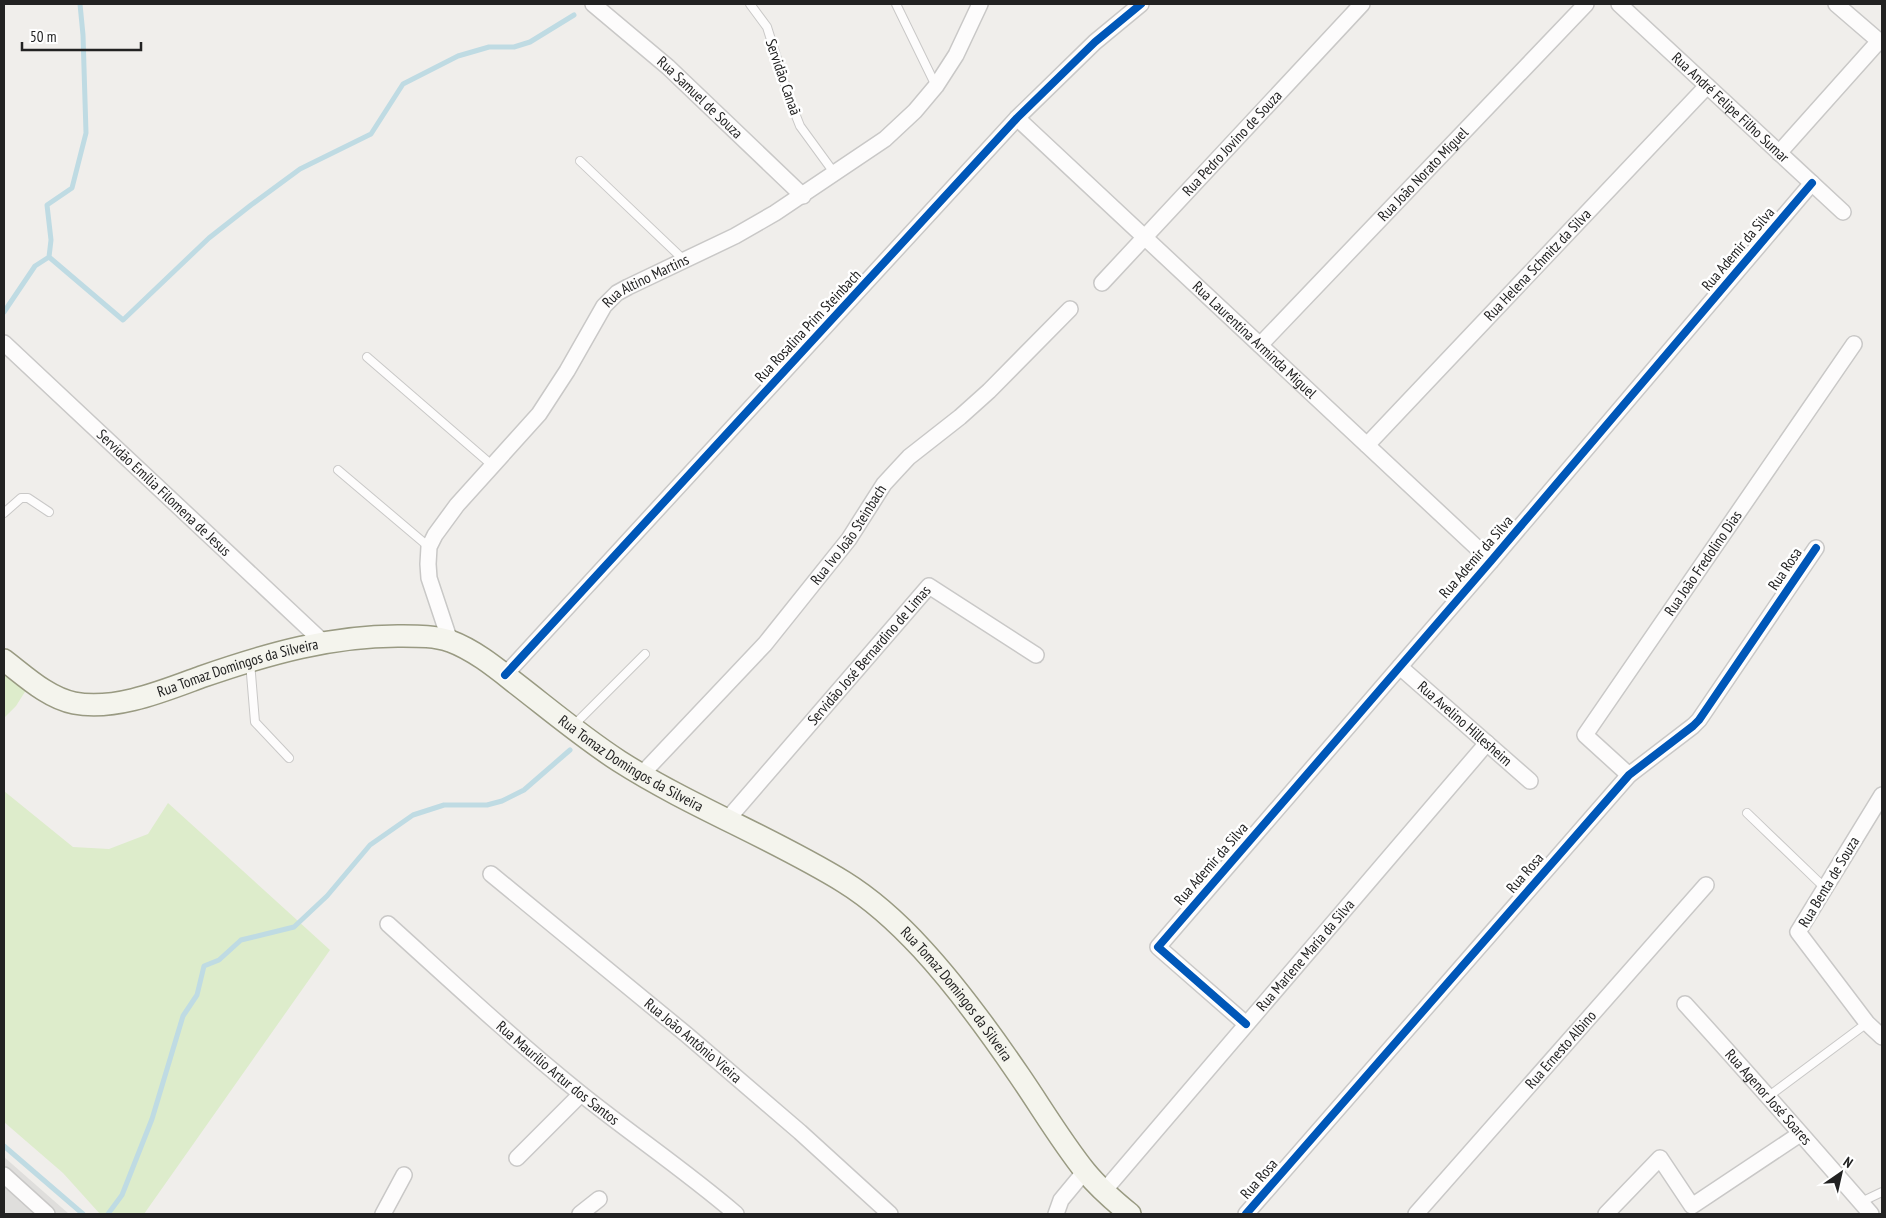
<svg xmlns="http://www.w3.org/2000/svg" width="1886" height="1218" viewBox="0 0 1886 1218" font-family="'PT Sans Narrow',sans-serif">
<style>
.residential{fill:#dfdedc}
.grass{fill:#ddeccb}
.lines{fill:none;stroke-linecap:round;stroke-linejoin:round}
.stream{stroke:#bfdbe3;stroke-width:5}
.service-casing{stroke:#c9c8c7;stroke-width:10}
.minor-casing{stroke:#c9c8c7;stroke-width:18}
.secondary-casing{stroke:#999a82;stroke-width:24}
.service{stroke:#fdfcfc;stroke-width:8}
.minor{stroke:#fdfcfc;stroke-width:15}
.secondary{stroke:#f4f4ed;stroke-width:21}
.cycleway-casing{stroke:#fff;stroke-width:11}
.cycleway{stroke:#0057b8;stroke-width:8}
.labels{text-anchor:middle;stroke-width:5;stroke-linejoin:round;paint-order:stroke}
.street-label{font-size:15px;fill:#222;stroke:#fff}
</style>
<rect width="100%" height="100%" fill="#f0eeeb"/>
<path class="residential" d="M4,1157L69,1214H4Z"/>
<path class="grass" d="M4,667L28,687L16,706L4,718Z
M4,791L73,847L109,849L148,834L168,803L330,950L144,1214H100L63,1173L4,1122Z"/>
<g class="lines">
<path class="stream" d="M49,257L123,320L209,238L251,205L300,169L371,134L403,84L458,56L489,47H514L530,42L574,15
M49,257L51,240L47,205L72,188L86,133L83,35L80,4
M4,312L35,266L49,257
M4,1146L83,1214
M108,1214L122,1195L152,1119L183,1016L197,995L204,966L219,960L241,940L294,927L327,896L370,845L413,815L444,805H487L502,801L524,790L570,750"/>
<defs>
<path id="service" d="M750,4L767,27L791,103L800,126L835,174
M896,4L936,86
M580,161L685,261
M367,357L493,466
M338,470L429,547
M4,513L21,498H28L49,512
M250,662L255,722L289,758
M572,727L645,654
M1747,813L1825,888
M1769,1096L1867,1023
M1861,1202L1882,1192"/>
<g id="minor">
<path id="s1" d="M593,4L668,67L803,196"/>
<path id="s2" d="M1619,4L1843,212"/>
<path id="s3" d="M1017,118L1491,561"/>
<path d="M1779,153L1879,41L1836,4"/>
<path id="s4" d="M1102,283L1362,4"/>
<path id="s5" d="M4,343L323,642"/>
<path id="s6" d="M1260,345L1586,4"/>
<path id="s7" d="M1367,445L1707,86"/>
<path id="s8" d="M450,641L429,578L428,564L429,547L435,535L457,505L539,414L567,371L604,306L617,293L628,287L735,236L775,213L885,139L915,111L936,86L956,55L980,4"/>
<path id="s9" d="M1400,667L1530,781"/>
<path d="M505,675L1017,118L1095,42L1141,4"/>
<path id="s10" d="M641,775L765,644L849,539L884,484L896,471L909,457L960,417L989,391L1070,309"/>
<path id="s11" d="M1629,775L1585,735L1854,344"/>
<path d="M1882,795L1798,932L1867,1023L1882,1037"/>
<path id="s12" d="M726,821L929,586L1036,655"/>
<path id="s13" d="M491,874L687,1035L800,1132L890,1214"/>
<path id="s14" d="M388,924C451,981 513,1039 580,1093C631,1134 686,1171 736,1214"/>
<path id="s15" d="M1685,1004C1748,1073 1810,1144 1871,1214"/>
<path d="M1246,1024L1158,947L1491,561L1812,183"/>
<path d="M517,1158L581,1094"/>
<path d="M4,1175L47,1214"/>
<path id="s16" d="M1104,1191L1487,743"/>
<path d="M383,1214L404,1175"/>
<path d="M580,1214L599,1199"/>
<path d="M1056,1214L1061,1200L1085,1171"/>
<path d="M1246,1214L1629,775L1693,726L1699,720L1816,548"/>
<path id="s17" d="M1416,1214L1706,885"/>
<path d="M1606,1214L1660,1158L1692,1206L1800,1134"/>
</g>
<g id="secondary">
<path id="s18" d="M4,660C25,676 48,698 74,703C115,711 163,691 201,677C267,654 333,635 403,636C419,636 435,636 450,641C474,650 495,667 514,682C549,709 582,737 619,761C691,807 771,837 844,882C873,900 899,924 922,949C958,988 989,1031 1019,1075C1041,1107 1061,1141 1085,1171C1098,1187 1114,1201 1130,1214"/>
</g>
</defs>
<use href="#service" class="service-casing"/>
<use href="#minor" class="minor-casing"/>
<use href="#secondary" class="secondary-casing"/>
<use href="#service" class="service"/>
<use href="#minor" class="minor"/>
<use href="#secondary" class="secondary"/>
<defs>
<path id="cycleway" d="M505,675L1017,118L1095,42L1141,4
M1246,1024L1158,947L1491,561L1812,183
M1246,1214L1629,775L1693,726L1699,720L1816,548"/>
</defs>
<use href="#cycleway" class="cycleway-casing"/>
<use href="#cycleway" class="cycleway"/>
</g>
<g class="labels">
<g class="street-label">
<text transform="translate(783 77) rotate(71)" y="5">Servidão Canaã</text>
<text dy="5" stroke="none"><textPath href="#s1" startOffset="142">Rua Samuel de Souza</textPath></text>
<text dy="5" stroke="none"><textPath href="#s2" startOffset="152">Rua André Felipe Filho Sumar</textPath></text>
<text dy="5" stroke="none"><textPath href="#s4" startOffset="191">Rua Pedro Jovino de Souza</textPath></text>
<text dy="5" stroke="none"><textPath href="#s6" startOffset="236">Rua João Norato Miguel</textPath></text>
<text transform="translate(1738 249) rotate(-50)" y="5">Rua Ademir da Silva</text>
<text dy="5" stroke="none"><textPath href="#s7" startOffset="248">Rua Helena Schmitz da Silva</textPath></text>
<text dy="5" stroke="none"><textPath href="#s8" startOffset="446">Rua Altino Martins</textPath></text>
<text transform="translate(808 326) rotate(-47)" y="5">Rua Rosalina Prim Steinbach</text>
<text dy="5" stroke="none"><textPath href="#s3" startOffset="325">Rua Laurentina Arminda Miguel</textPath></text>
<text dy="5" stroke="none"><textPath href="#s5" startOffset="219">Servidão Emília Filomena de Jesus</textPath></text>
<text dy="5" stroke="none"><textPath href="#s10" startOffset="318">Rua Ivo João Steinbach</textPath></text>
<text transform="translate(1476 557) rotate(-49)" y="5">Rua Ademir da Silva</text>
<text dy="5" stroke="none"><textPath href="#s11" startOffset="268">Rua João Fredolino Dias</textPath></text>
<text transform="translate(1785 569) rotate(-56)" y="5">Rua Rosa</text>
<text dy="5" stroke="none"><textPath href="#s12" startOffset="219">Servidão José Bernardino de Limas</textPath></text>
<text dy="5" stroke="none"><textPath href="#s18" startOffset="252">Rua Tomaz Domingos da Silveira</textPath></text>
<text dy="5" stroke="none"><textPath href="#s9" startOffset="86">Rua Avelino Hillesheim</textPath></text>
<text dy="5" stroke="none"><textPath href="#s18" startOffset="688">Rua Tomaz Domingos da Silveira</textPath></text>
<text transform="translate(1211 864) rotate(-49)" y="5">Rua Ademir da Silva</text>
<text transform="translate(1525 873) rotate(-49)" y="5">Rua Rosa</text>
<text transform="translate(1829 882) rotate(-59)" y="5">Rua Benta de Souza</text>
<text dy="5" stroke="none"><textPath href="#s16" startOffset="310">Rua Marlene Maria da Silva</textPath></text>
<text dy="5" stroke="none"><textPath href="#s18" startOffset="1092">Rua Tomaz Domingos da Silveira</textPath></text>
<text dy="5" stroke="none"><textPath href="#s13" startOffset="262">Rua João Antônio Vieira</textPath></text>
<text dy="5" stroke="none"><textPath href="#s17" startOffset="219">Rua Ernesto Albino</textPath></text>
<text dy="5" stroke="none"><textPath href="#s14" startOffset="226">Rua Maurílio Artur dos Santos</textPath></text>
<text dy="5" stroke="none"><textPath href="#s15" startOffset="125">Rua Agenor José Soares</textPath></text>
<text transform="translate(1259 1179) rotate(-49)" y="5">Rua Rosa</text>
</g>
</g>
<rect width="1886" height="1218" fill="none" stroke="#222222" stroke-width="10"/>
<g transform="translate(1841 1173) rotate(34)" stroke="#ffffff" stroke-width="4" paint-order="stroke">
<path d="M0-4L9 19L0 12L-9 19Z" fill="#222222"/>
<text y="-8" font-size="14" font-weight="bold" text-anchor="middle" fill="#222222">N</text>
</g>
<path d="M22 42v8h119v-8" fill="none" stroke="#222222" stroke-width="2.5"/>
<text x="30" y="42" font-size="15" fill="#222222" stroke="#ffffff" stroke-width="4" paint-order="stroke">50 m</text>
</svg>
